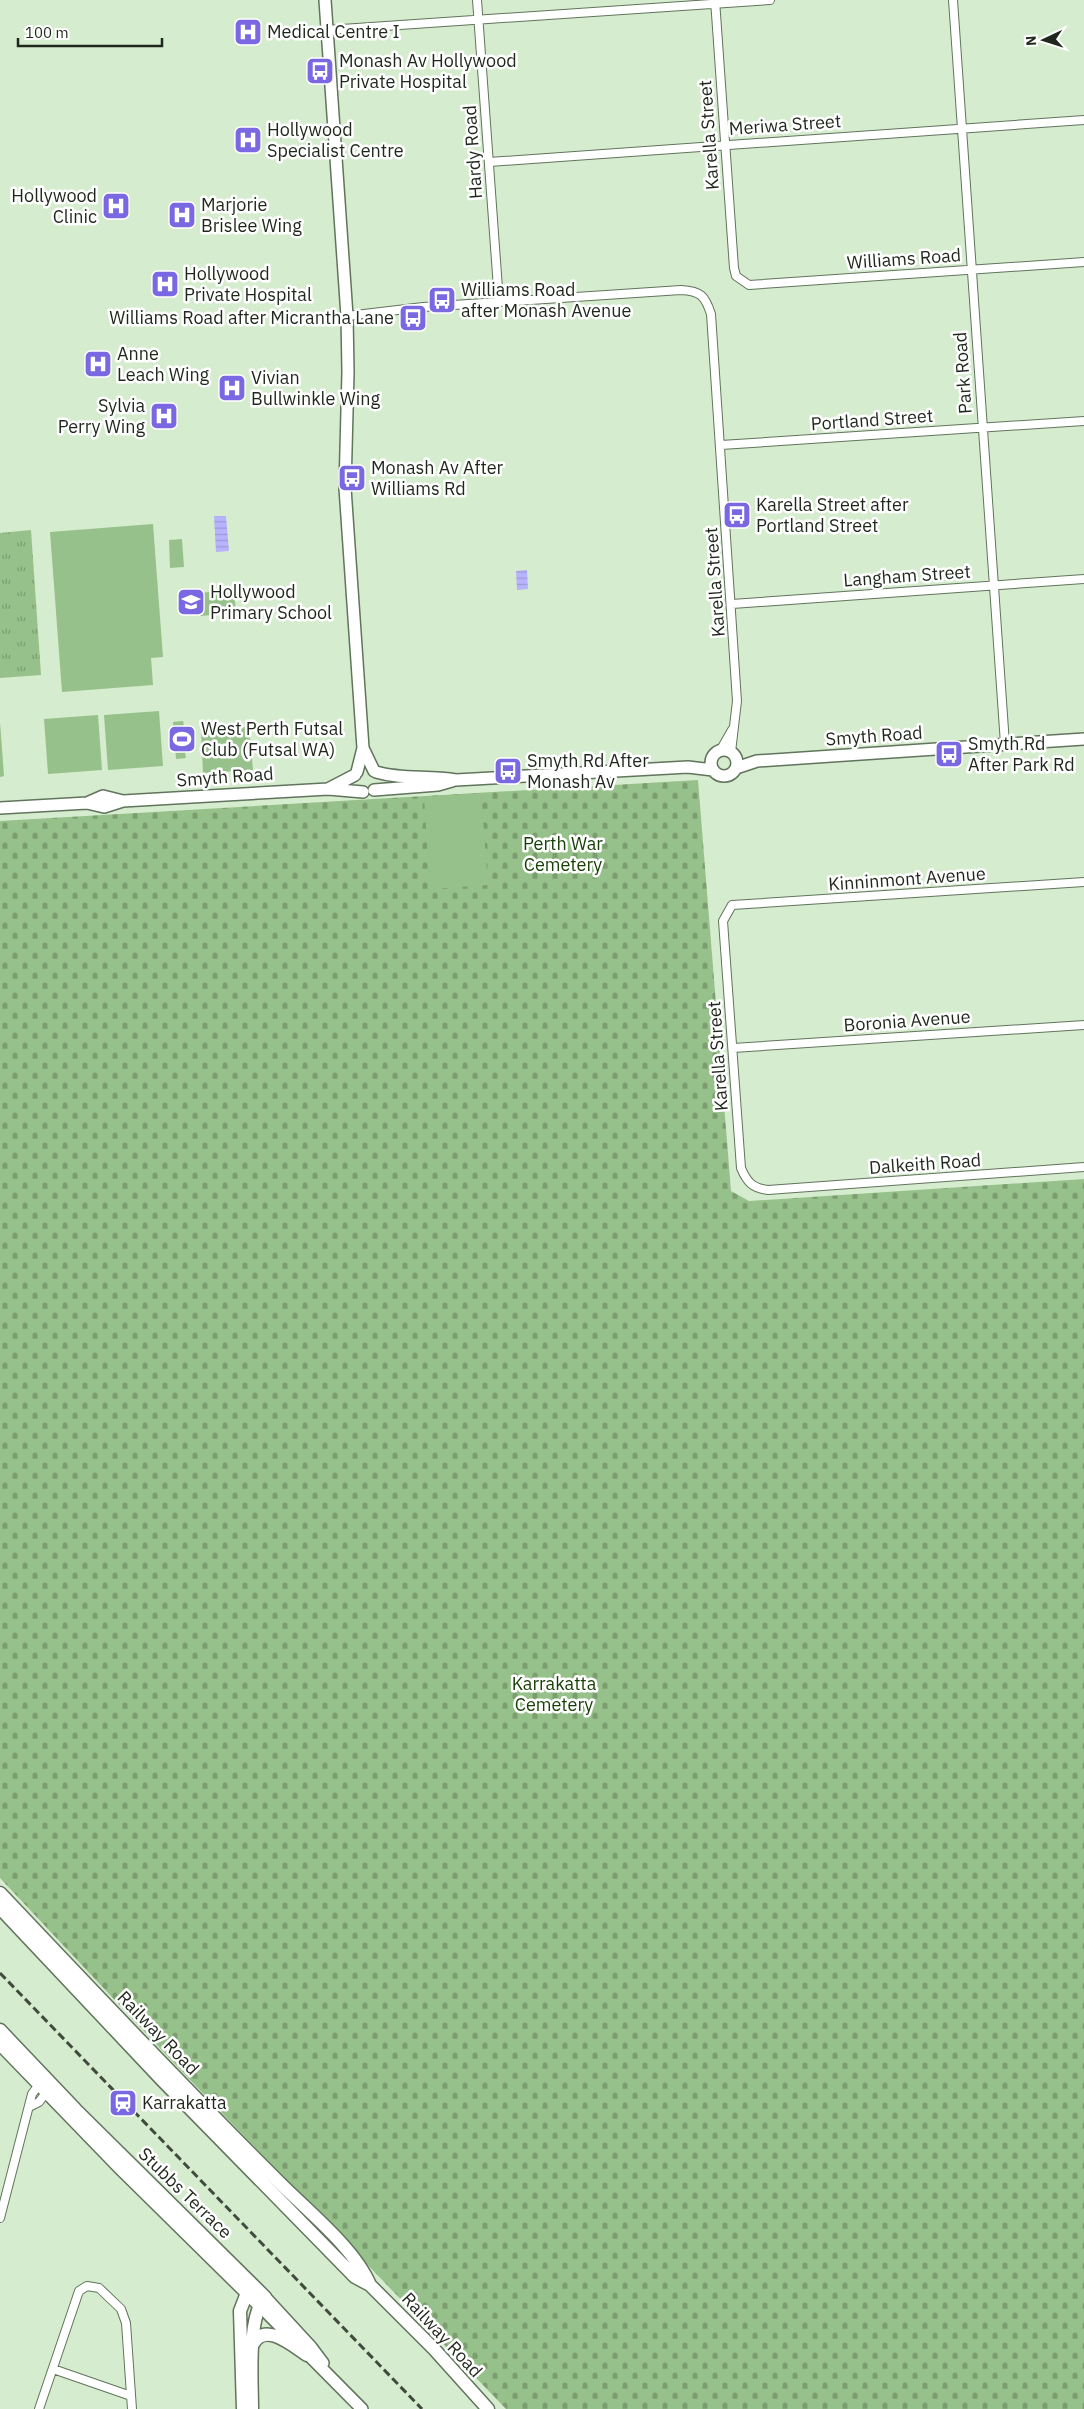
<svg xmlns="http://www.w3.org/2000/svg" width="1084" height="2409" viewBox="0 0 1084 2409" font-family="'IBM Plex Sans',sans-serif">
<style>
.grass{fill:url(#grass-tufts)}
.cemetery{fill:url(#cemetery-stones)}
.green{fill:#97c18a}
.water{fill:url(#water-rules)}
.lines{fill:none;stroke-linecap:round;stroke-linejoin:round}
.street-casing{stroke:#61745c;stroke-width:10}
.secondary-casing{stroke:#61745c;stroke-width:14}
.primary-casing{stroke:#61745c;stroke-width:15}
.street{stroke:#fff;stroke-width:8}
.secondary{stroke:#fff;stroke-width:11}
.primary{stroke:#fff;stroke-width:12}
.rail{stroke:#404b3d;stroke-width:3;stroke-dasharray:8 4;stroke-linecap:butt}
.labels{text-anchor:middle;stroke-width:5;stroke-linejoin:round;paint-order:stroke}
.poi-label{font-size:18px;fill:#1f271c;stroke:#fff;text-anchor:start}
.street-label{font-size:18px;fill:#1f271c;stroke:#fff}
.park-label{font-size:18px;fill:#174006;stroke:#fff}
</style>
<defs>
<pattern id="grass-tufts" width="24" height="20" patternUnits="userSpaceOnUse" patternTransform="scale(1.25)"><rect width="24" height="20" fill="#97c18a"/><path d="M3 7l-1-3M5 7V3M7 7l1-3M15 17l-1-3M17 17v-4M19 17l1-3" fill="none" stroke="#7b9d70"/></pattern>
<pattern id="cemetery-stones" width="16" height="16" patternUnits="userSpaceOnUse" patternTransform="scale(1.25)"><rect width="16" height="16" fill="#97c18a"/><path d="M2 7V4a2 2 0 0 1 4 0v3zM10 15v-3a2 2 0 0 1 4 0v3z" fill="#7b9d70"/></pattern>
<pattern id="water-rules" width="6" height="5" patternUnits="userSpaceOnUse" patternTransform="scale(1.25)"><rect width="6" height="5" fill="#b7b3fd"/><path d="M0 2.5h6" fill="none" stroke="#9d9ad8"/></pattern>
</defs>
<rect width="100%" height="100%" fill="#d6eccf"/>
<path class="grass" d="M31,530L41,675L0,678V533Z"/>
<path class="cemetery" d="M698,780L731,1191L749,1201L1084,1179V2409H506L172,2061L0,1878V821Z"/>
<path class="green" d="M153,524L163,657L151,658L153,685L62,692L50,532Z
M182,539L184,567L170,568L169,540Z
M234,590L236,613L200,616L198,593Z
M159,711L163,766L108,770L104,715Z
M98,715L102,770L48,774L44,719Z
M183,721L184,726H188L190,752L185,753L186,758L176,759L173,722Z
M0,722L4,776L0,777Z
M249,727L253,770L203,773L201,730Z
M481,793L488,885L430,889L424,797Z"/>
<path class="water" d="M214,516H226L229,551L216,552Z
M527,570L528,589L517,590L516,571Z"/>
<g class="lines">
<defs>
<path id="street" d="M477,0L499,302
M715,0L734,268L736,276L749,285L1084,262
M953,0L1005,744
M327,30L770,0
M489,162L1084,120
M347,316L423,307L681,290C701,291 705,296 711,314L737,701L731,752
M721,445L1084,421
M732,604L1084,579
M720,751L732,730
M1084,882L732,905L723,921L741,1168C747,1182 752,1188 768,1190L1084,1167
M733,1048L1084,1025
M31,2106L39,2102L49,2089
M0,2218L32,2094L41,2082
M53,2369L131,2396
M39,2409L79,2291L87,2286L99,2288L121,2309L126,2323L132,2409"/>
<path id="secondary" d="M325,0L347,316L348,372L345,488L363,748L357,772
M363,748L374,771
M711 763a13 13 0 1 1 26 0a13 13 0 1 1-26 0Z
M736,768L757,761L1084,739
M376,772C403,780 429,775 456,780L688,767L713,770
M328,789L355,775
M374,790L438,785L452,781
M87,803L103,796L123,801
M0,808L87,803L104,807L123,801L328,789L363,792
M265,2297L311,2347L323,2363
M259,2305L362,2409"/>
<path id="primary" d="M0,1893C93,1991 185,2089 281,2184C309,2212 355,2249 370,2285
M0,1908L162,2080L355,2277L370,2285L434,2349L488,2409
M0,2030L76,2110L265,2297C247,2318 252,2380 252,2409
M0,2044L122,2170L259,2305
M253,2344C265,2321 293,2346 307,2355
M243,2409L240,2311L247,2293L252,2287"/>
</defs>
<use href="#street" class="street-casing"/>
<use href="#secondary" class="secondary-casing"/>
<use href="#primary" class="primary-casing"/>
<use href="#street" class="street"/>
<use href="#secondary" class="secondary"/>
<use href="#primary" class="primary"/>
<path class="rail" d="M0,1973L422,2409"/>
</g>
<defs>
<symbol id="hospital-square" viewBox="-11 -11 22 22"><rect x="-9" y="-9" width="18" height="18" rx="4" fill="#7a68e3" stroke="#fff"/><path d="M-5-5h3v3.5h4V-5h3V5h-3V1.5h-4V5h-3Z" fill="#fff"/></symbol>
<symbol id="bus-square" viewBox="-11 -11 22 22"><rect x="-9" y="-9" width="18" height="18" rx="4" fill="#7a68e3" stroke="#fff"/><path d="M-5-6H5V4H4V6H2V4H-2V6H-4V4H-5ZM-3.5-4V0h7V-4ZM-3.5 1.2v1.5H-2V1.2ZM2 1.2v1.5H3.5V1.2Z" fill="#fff"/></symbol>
<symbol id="school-square" viewBox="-11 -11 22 22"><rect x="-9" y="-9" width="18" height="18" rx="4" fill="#7a68e3" stroke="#fff"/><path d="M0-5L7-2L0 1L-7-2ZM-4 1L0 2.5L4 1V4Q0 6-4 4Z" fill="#fff"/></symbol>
<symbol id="stadium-square" viewBox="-11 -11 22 22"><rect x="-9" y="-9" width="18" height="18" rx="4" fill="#7a68e3" stroke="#fff"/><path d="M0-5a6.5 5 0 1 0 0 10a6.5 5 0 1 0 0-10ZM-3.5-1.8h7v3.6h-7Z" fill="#fff"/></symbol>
<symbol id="station-square" viewBox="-11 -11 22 22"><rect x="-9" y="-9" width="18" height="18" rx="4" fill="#7a68e3" stroke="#fff"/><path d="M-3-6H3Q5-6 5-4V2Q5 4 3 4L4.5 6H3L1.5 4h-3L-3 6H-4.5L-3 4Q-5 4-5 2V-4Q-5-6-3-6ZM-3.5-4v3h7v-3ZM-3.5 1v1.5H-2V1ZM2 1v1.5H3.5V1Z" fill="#fff"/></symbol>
</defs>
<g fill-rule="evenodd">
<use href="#hospital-square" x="232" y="16" width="32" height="32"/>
<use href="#bus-square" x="304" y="55" width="32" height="32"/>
<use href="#hospital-square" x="232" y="124" width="32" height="32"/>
<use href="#hospital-square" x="100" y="190" width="32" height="32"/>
<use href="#hospital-square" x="166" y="199" width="32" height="32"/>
<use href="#hospital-square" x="149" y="268" width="32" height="32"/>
<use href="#bus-square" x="426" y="284" width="32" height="32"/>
<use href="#bus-square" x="397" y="302" width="32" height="32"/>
<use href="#hospital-square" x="82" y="348" width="32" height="32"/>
<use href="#hospital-square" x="216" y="372" width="32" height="32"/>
<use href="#hospital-square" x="148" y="400" width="32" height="32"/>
<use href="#bus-square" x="336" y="462" width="32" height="32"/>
<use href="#bus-square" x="721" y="499" width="32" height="32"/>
<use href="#school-square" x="175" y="586" width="32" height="32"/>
<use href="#stadium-square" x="166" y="723" width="32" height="32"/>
<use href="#bus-square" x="933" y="738" width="32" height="32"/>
<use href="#bus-square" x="492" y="755" width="32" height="32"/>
<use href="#station-square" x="107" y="2087" width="32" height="32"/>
</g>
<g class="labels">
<g class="poi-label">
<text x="267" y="38">Medical Centre I</text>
<text x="339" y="67">Monash Av Hollywood<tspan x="339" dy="21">Private Hospital</tspan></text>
<text x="267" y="136">Hollywood<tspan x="267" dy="21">Specialist Centre</tspan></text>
<text x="97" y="202" text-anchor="end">Hollywood<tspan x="97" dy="21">Clinic</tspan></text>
<text x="201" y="211">Marjorie<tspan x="201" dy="21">Brislee Wing</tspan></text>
<text x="184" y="280">Hollywood<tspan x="184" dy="21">Private Hospital</tspan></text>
<text x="461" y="296">Williams Road<tspan x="461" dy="21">after Monash Avenue</tspan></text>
<text x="394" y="324" text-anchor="end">Williams Road after Micrantha Lane</text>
<text x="117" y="360">Anne<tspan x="117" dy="21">Leach Wing</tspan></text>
<text x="251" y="384">Vivian<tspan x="251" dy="21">Bullwinkle Wing</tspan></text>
<text x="145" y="412" text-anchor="end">Sylvia<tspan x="145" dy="21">Perry Wing</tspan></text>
<text x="371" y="474">Monash Av After<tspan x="371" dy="21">Williams Rd</tspan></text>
<text x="756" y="511">Karella Street after<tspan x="756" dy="21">Portland Street</tspan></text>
<text x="210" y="598">Hollywood<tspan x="210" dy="21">Primary School</tspan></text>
<text x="201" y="735">West Perth Futsal<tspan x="201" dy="21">Club (Futsal WA)</tspan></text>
<text x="968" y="750">Smyth Rd<tspan x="968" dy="21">After Park Rd</tspan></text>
<text x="527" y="767">Smyth Rd After<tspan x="527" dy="21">Monash Av</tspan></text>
<text x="142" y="2109">Karrakatta</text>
</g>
<g class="street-label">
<text transform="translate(785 125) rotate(-4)" y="6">Meriwa Street</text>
<text transform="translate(709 135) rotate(-94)" y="6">Karella Street</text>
<text transform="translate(473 152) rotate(-94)" y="6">Hardy Road</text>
<text transform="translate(904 259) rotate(-4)" y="6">Williams Road</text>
<text transform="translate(963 373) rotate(-94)" y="6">Park Road</text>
<text transform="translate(872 420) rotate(-4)" y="6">Portland Street</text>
<text transform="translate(907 576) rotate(-4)" y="6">Langham Street</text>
<text transform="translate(715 582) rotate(-94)" y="6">Karella Street</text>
<text transform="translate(874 736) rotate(-4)" y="6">Smyth Road</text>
<text transform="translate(225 777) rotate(-4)" y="6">Smyth Road</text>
<text transform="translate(907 879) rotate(-4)" y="6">Kinninmont Avenue</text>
<text transform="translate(907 1021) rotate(-4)" y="6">Boronia Avenue</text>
<text transform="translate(718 1056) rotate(-94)" y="6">Karella Street</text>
<text transform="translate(925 1164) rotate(-4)" y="6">Dalkeith Road</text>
<text transform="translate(158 2033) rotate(46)" y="6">Railway Road</text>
<text transform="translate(185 2193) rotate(44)" y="6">Stubbs Terrace</text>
<text transform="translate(442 2335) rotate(47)" y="6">Railway Road</text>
</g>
<g class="park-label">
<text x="563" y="850">Perth War<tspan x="563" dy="21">Cemetery</tspan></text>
<text x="554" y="1690">Karrakatta<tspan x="554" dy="21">Cemetery</tspan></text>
</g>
</g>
<g transform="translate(1044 40) rotate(266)" stroke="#ffffff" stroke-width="4" paint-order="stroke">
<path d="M0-4L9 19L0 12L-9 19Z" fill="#1f271c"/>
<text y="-8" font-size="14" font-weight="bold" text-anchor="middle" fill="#1f271c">N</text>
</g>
<path d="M18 38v8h144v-8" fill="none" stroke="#1f271c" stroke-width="2.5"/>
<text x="25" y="38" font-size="15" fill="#1f271c" stroke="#ffffff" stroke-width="4" paint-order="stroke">100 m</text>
</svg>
